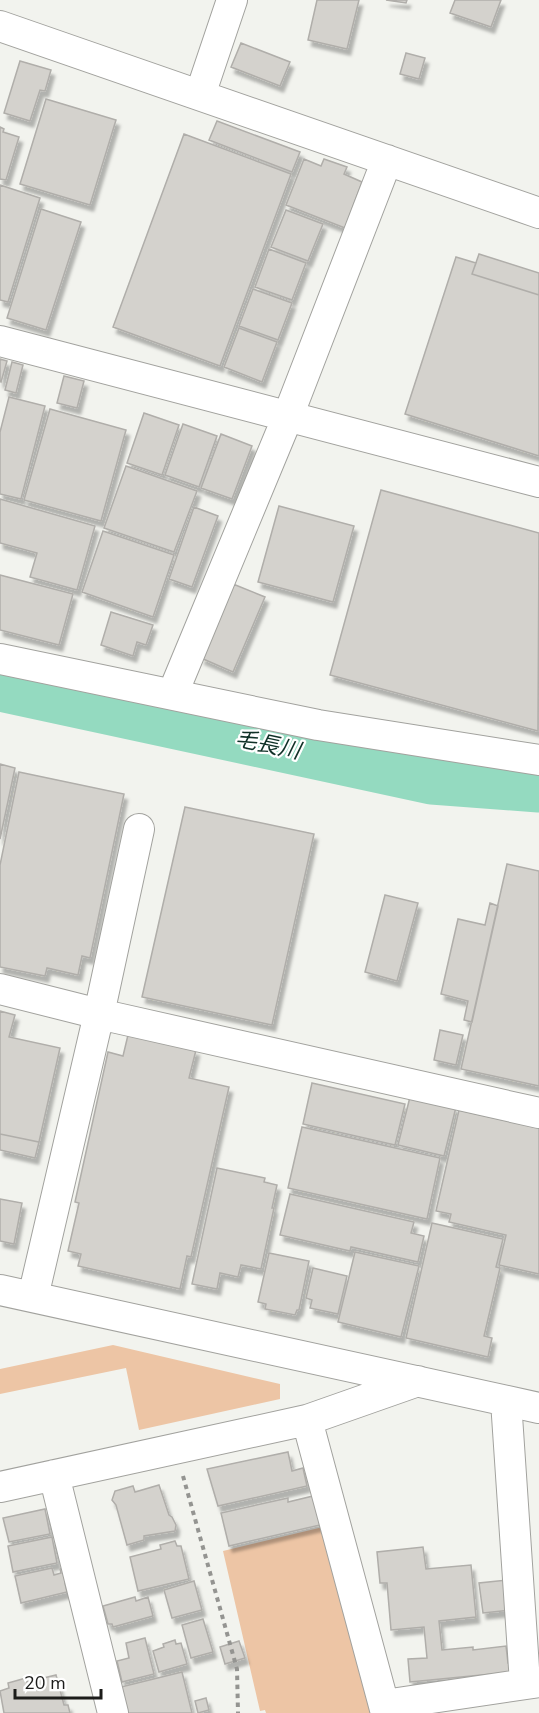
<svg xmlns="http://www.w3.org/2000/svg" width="539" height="1713" viewBox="0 0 539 1713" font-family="'Nunito Sans','Noto Sans JP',sans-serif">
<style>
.green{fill:#edc5a5}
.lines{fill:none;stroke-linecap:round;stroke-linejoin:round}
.river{stroke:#94dac0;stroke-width:51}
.building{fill:#d4d2cd;stroke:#b0aeaa;stroke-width:1.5;filter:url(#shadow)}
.minor-casing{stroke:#a2a29e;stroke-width:32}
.path{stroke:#949491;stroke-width:4;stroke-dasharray:4.5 4.5;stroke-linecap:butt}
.minor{stroke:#fff;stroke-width:30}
.labels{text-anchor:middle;stroke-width:4.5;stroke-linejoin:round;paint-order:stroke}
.water-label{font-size:22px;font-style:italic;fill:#103127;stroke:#fff}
</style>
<defs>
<filter id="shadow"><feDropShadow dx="3.5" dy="6" stdDeviation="1.5" flood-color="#0004"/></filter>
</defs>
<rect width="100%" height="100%" fill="#f2f3ee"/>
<path class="green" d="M113,1345L280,1384V1399L139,1430L126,1368L0,1394V1369Z
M323,1527L372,1713H266L265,1710L260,1711L223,1551Z"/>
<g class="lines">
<path class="river" d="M0,686L432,779L539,787"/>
</g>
<path class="building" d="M317,0H359L347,49L308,40Z
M386,0H407L406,3Z
M455,0H501L491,27L450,13Z
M241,43L290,62L280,86L231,67Z
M406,53L425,58L419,79L400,74Z
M20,61L51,70L45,91L40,90L30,121L4,113Z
M46,99L116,120L90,205L20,184Z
M217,121L300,152L292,172L209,140Z
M0,127L4,129L3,132L19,137L6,180L0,179Z
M184,134L291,174L220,366L113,327Z
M304,159L321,166L324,159L347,167L344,174L362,182L345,228L286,205Z
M0,185L40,198L8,302L0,300Z
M41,209L81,222L46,330L7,318Z
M286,210L323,224L308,261L271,247Z
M269,249L306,263L292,300L255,287Z
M479,254L539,273V295L472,274Z
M456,257L476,263L472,274L539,295V456L405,414Z
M253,289L292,303L278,340L239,326Z
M239,328L277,342L262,382L224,367Z
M0,359L7,361L1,382L0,381Z
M12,362L23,365L16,393L5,390Z
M64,376L84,381L77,408L57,403Z
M9,397L45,406L21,499L0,494V432Z
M50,409L126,430L101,521L24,500Z
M144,413L179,425L162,475L127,463Z
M183,424L217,436L199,487L165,475Z
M221,434L252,446L232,499L201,488Z
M126,466L197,491L174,552L104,528Z
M381,490L539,533L538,731L330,675Z
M0,499L95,526L77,590L30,577L37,553L0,543Z
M279,506L354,526L333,602L258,582Z
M194,507L218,516L192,587L169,579Z
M103,531L174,555L153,617L82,592Z
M0,575L73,594L59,645L0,630Z
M233,584L265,597L233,672L201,658Z
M111,612L153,625L146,645L137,642L133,656L101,645Z
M0,764L15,768L0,839Z
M19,772L124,794L90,958L82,956L78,975L47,968L45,976L0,967V865Z
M185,807L314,834L272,1025L142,997Z
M507,864L539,871V1086L461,1069Z
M385,895L418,903L397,981L365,972Z
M490,903L498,906L472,1022L464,1020L468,1001L441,994L458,919L485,925Z
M0,1011L15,1015L9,1037L60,1048L39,1142L0,1134Z
M440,1030L463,1035L456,1065L434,1060Z
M128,1035L196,1050L189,1078L229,1087L191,1257L187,1256L180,1289L78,1266L81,1254L68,1251L79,1203L75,1202L108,1052L123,1056Z
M312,1083L405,1104L395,1145L303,1124Z
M410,1097L456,1107L444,1156L398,1145Z
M459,1110L539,1128V1274L499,1265L506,1235L449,1222L451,1214L436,1211Z
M302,1127L440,1158L427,1219L288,1188Z
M0,1134L39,1142L35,1158L0,1150Z
M217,1168L265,1178L264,1182L277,1185L272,1208H274L261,1269L241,1265L238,1277L220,1273L217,1289L192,1284Z
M290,1194L414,1222L411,1233L424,1236L418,1262L351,1247L350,1251L280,1235Z
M0,1199L22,1203L14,1244L0,1241Z
M432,1223L503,1239L496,1267L500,1268L484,1336L492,1338L488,1357L406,1338Z
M355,1252L419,1266L401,1337L338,1322Z
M269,1253L309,1261L299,1310H297L295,1315L265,1309L266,1304L258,1302Z
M313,1268L347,1276L338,1314L310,1308L312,1300L306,1298Z
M288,1452L292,1471L303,1468L307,1486L218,1506L207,1469Z
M159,1485L169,1515L172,1517L176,1525L175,1531L144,1536V1540L127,1545L116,1505L112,1500L115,1491L133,1486L135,1492Z
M313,1496L320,1525L229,1546L221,1513L288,1498V1502Z
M45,1509L50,1534L9,1542L3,1518Z
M52,1537L57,1563L13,1572L8,1546Z
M175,1541L177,1546H181L189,1579L138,1591L130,1557L161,1549L160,1545Z
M423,1547L426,1569L471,1565L476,1617L439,1621L442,1650L473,1647V1650L506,1646L508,1663H511L512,1672L410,1682L408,1659L427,1658L424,1627L391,1630L387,1583H380L377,1552Z
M67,1567L71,1582L65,1583L67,1592L21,1603L15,1576L52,1568L54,1575L61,1573L60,1569Z
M507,1580L511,1610L483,1613L479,1583Z
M194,1581L202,1610L172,1618L164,1590Z
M135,1597L136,1601L148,1597L153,1616L113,1627L112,1624H108L103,1606Z
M203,1619L213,1652L191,1658L182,1625Z
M145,1638L154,1674L122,1682L117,1661L129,1658L126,1643Z
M175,1640L176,1644L181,1643L187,1664L159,1672L153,1651L164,1647L163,1644Z
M239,1641L245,1658L225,1664L220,1647Z
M182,1672L192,1713H128L121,1687Z
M56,1675L64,1705H68L70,1713H4L0,1691L9,1688L8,1683L26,1678L27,1682Z
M206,1698L209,1710L198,1713L195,1701Z"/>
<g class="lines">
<defs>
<path id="minor" d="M0,26L539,213
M200,95L232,0
M0,341L539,482
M0,659L318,725L539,760
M173,693L288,416L387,160
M0,989L99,1014L539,1113
M0,1290L539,1408
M33,1297L99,1014L139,829
M506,1401L525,1683
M307,1420L386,1713
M54,1475L113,1713
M0,1487L307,1420L418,1381
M384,1705L539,1682"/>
</defs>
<use href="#minor" class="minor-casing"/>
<path class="path" d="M183,1476L237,1669L238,1713"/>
<use href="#minor" class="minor"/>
</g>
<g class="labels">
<g class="water-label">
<text transform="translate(268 744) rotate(12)" y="8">毛長川</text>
</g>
</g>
<path d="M15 1689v9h86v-9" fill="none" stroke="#1c1c1a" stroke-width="3"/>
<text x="24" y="1689" font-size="18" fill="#1c1c1a" stroke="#ffffff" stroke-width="4.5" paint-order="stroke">20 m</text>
</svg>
